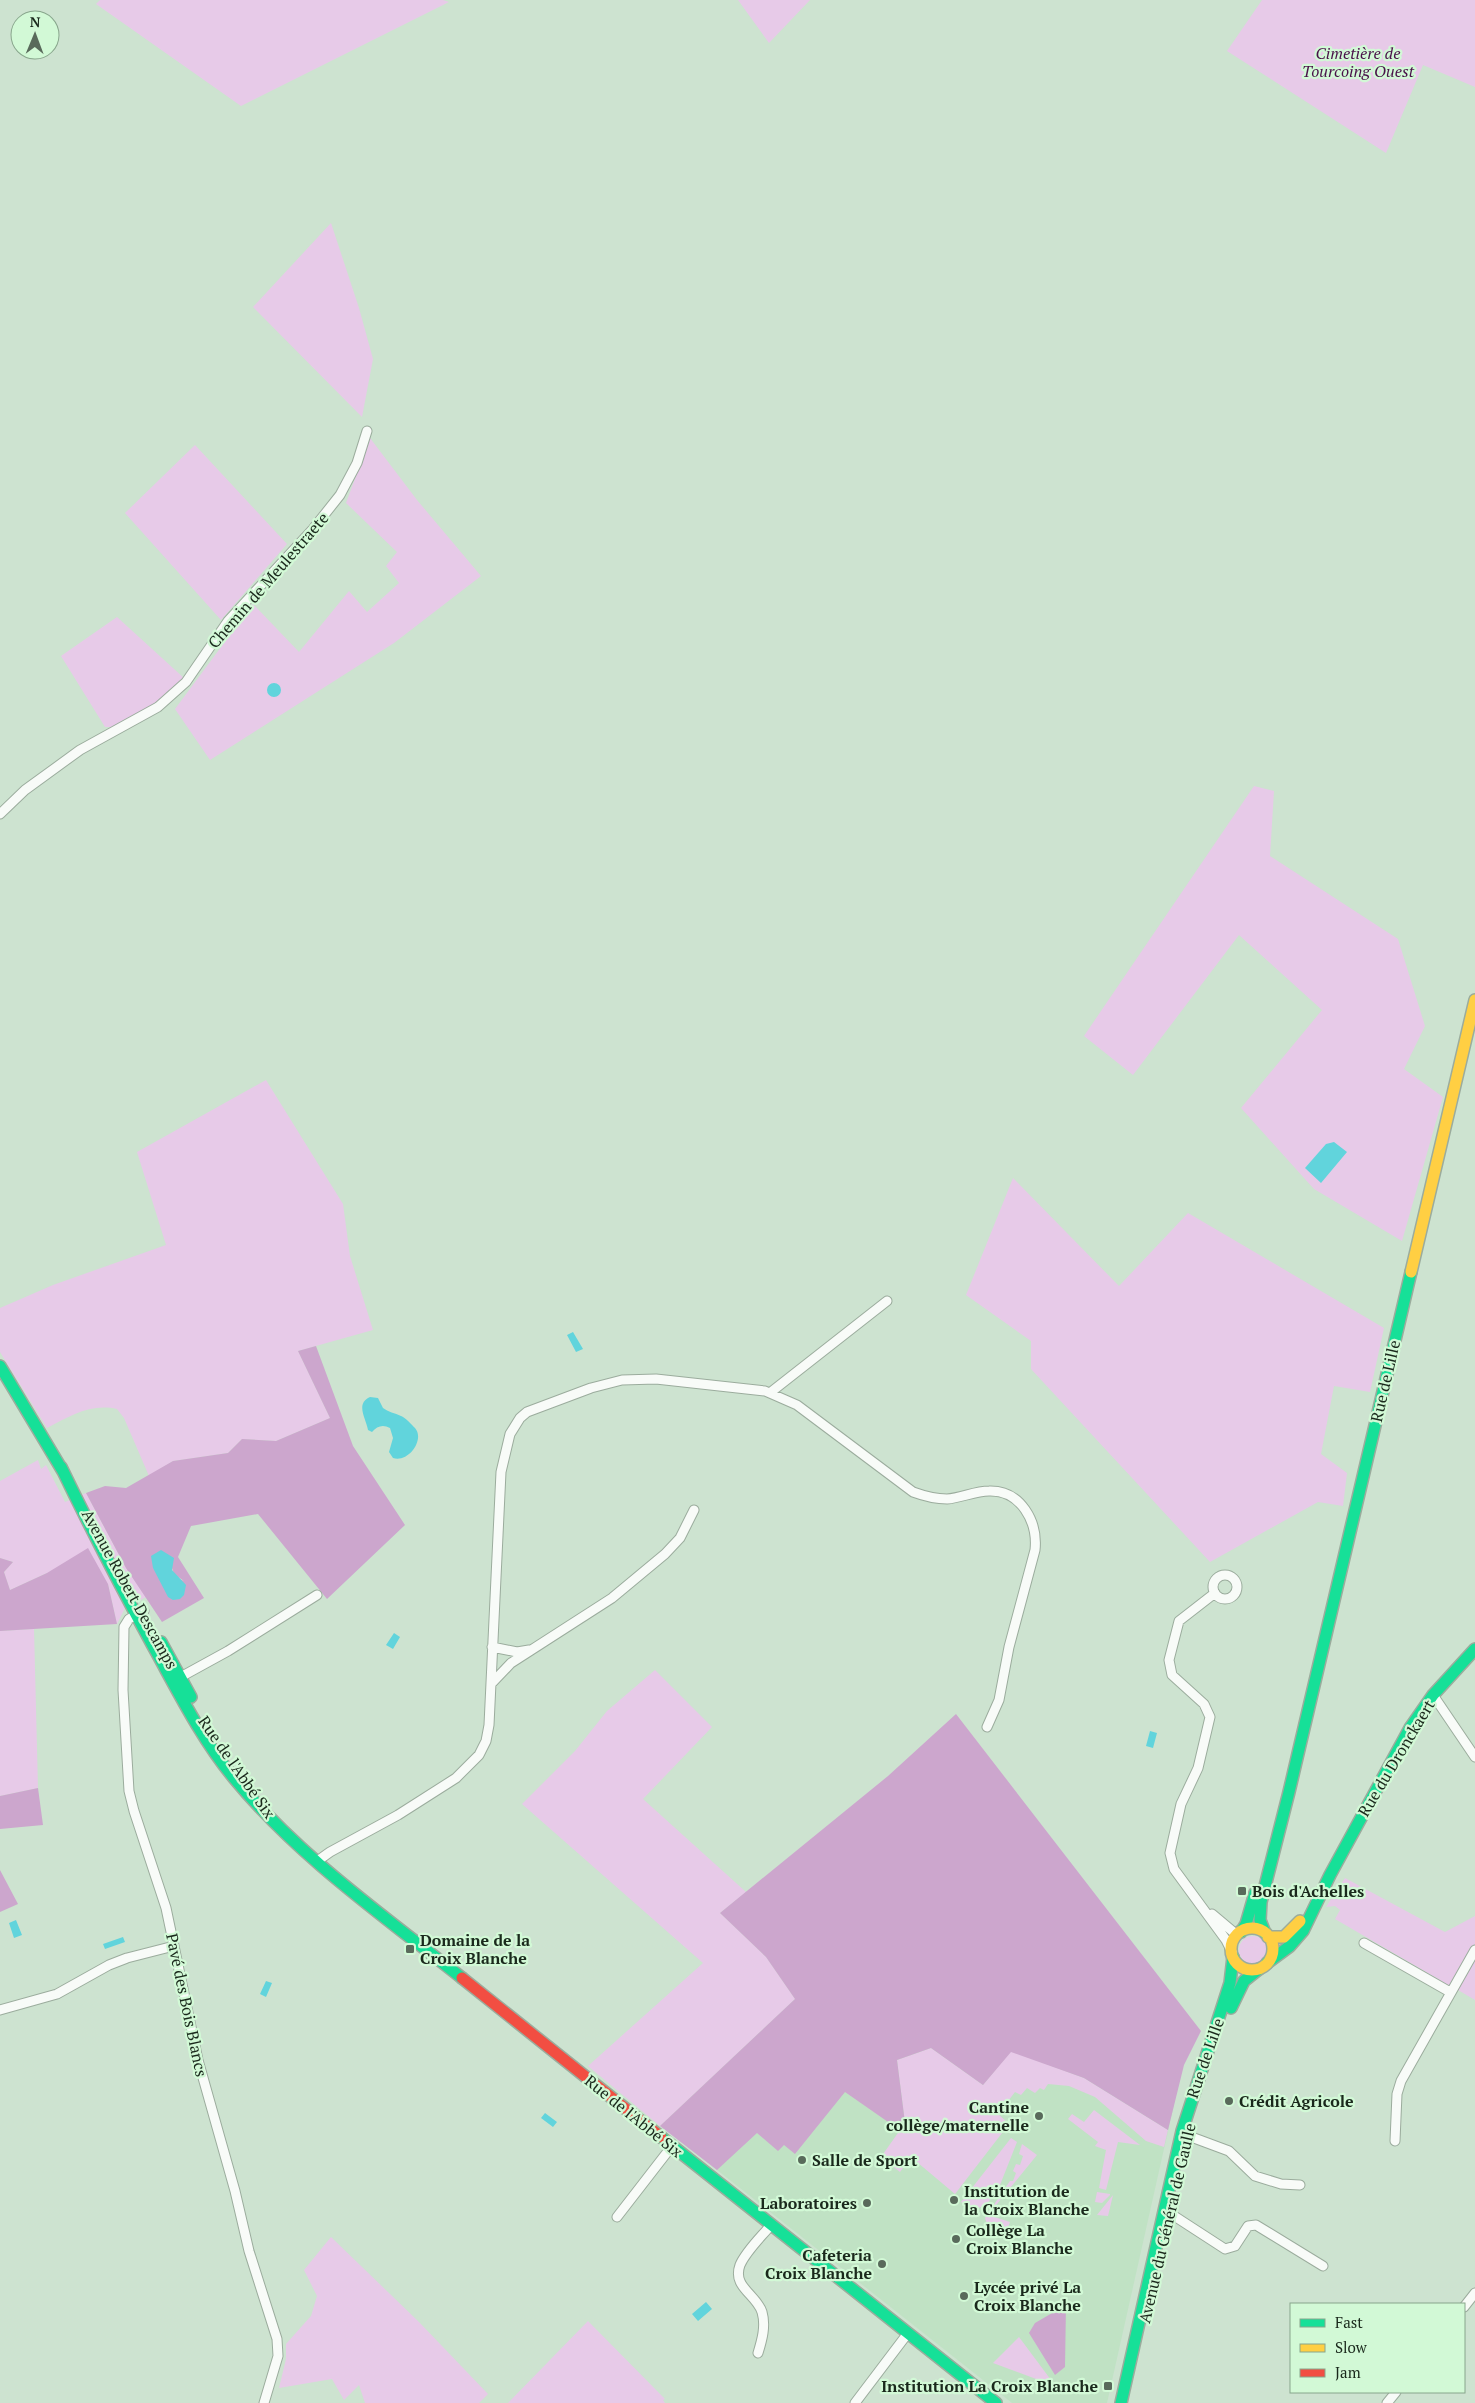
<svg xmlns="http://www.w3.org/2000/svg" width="1475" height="2403" viewBox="0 0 1475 2403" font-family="'PT Serif',serif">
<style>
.built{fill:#c0e2c4}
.green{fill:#e7cae8}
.forest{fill:#cca6cd;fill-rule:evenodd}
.water{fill:#61d4dc}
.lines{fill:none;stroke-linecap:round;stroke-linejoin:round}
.street-casing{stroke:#9bac9d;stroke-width:11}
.fast-casing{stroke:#9bac9d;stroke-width:14}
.slow-casing{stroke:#9bac9d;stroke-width:14}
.jam-casing{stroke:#9bac9d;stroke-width:14}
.street{stroke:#f8fbf8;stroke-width:9}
.fast{stroke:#16e098;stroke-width:11}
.slow{stroke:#ffcf43;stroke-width:11}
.jam{stroke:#f24e42;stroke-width:11}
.poi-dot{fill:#596a5b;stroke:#d2f9d6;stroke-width:2}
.labels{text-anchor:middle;stroke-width:4.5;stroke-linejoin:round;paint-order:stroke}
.park-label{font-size:16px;font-style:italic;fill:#491149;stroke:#d2f9d6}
.street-label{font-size:16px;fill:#1a291c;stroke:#d2f9d6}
.poi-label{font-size:16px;font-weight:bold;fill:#1a291c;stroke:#d2f9d6;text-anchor:start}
</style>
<rect width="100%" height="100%" fill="#cde3d0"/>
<path class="built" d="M879,2023L1179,2082L1107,2403H1012L712,2166Z"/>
<path class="green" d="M100,0H443L449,2L241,106L96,4Z
M738,0H810L769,43Z
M1262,0H1475V87L1423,65L1386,153L1227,51Z
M331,223L359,308L373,359L362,417L253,307Z
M370,438L417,500L481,576L394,643L210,760L175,709L253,604L299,652L349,591L367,612L399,583L386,566L397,552L346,503Z
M195,445L287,544L221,620L125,513Z
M117,617L185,679L162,700L112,727H105L61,656Z
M1254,786L1274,791L1270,856L1398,939L1425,1026L1404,1069L1443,1097L1402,1241L1314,1189L1241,1108L1322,1010L1239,935L1133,1075L1084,1036Z
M266,1080L343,1204L350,1256L373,1330L298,1351L330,1418L276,1441L242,1439L228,1453L173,1461L149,1476L124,1418L117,1409C91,1403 70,1416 47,1428L0,1352V1308L53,1285L166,1245L137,1152Z
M1013,1178L1119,1286L1188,1213L1384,1328L1370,1392L1334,1386L1321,1454L1347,1473L1343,1506L1318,1502L1210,1562L1031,1369V1341L966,1295Z
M38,1460L41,1469L46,1465L65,1502L86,1493L126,1568L146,1597L125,1608L117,1624L108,1584L47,1573L10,1590L4,1572L13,1562L0,1558V1481Z
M34,1629L38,1788L0,1796V1631Z
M655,1670L712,1727L643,1799L746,1892L720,1913L766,1957L795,1999L660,2126L588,2066L703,1963L522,1804L575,1751L607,1711Z
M1345,1878L1445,1932L1475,1916V1944L1450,1986L1335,1919L1340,1910L1335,1906L1326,1907Z
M1239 1950a14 14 0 1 1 28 0a14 14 0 1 1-28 0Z
M1475,1958V2000L1458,1990Z
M931,2048L983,2085L1011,2051L1084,2078L1168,2130L1164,2147L1146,2141L1095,2097L1069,2086L1048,2084L1044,2090L1040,2088L1035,2093L1027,2088L1021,2095L1015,2092L998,2114L1009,2124L955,2194L911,2157L900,2172L881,2157L905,2123L897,2060Z
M1094,2110L1140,2145L1118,2142L1106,2190L1099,2188L1106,2150L1095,2146L1098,2142L1068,2119L1072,2114L1084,2122Z
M1011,2138L1017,2142L998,2190L986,2205L973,2210L961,2202Z
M1022,2144L1037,2155L988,2215L1010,2222L1007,2230L987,2224L985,2218L1010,2181H1013L1016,2173L1013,2171L1016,2164L1020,2165L1023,2156L1019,2154Z
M1097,2192L1110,2194V2195L1102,2203L1095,2202Z
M1113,2195L1108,2216L1097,2215Z
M331,2237L419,2322L488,2394L479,2403H365L359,2385L344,2400L332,2379L279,2388L286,2359V2344L311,2316L317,2296L304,2270Z
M588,2321L665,2399L663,2400L665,2403H508Z
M1019,2337L1051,2380L1047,2383L993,2363Z"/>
<path class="forest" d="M316,1346L353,1446L405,1525L327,1599L258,1514L191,1526L178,1557L204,1598L162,1622L126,1568L86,1493L105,1486L126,1488L173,1461L228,1453L242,1439L276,1441L330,1418L298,1351ZM171,1565L174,1574L184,1581L153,1568Z
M88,1548L108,1584L117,1624L0,1631V1558L13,1562L4,1572L10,1590L47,1573Z
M956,1714L1201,2031L1184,2065L1168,2130L1084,2078L1011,2052L983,2085L931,2048L897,2060L905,2123L901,2131L845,2092L795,2154L784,2145L778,2151L757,2133L717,2170L660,2126L795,1999L766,1957L720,1913L888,1776Z
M38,1788L43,1825L0,1829V1796Z
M0,1870L18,1904L0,1912Z
M1066,2305L1065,2367L1055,2375L1029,2333L1035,2323Z"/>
<path class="water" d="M267 690a7 7 0 1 1 14 0a7 7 0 1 1-14 0Z
M1334,1142L1347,1152L1321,1183L1305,1168L1326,1144Z
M573,1332L583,1349L576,1352L567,1335Z
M370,1397L378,1398L383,1408C388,1412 395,1413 401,1416C405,1417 412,1425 415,1428C425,1439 409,1463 393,1458L389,1452L393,1438L390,1428C383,1424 377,1426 372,1432L368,1430C366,1418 355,1404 370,1397Z
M161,1550L174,1558L172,1570L186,1585L184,1595L180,1599L173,1600L168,1597L153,1568L151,1556Z
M394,1633L400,1637L393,1649L386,1645Z
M1150,1731L1157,1733L1153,1748L1146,1746Z
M16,1920L22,1935L14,1938L9,1923Z
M123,1937L125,1942L105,1949L103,1944Z
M266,1981L272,1983L266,1997L260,1994Z
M545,2113L557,2122L553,2127L541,2118Z
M706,2302L712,2309L698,2321L692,2314Z"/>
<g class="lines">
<defs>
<path id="street" d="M0,814L25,790L80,750L158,707L186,682L228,621L313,529L340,495L357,463L367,431
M771,1392L887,1301
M1213 1587a12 12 0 1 1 24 0a12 12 0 1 1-24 0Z
M1215,1593L1179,1621L1169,1660L1172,1675L1204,1704L1210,1717L1198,1768L1181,1804L1170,1853L1174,1869L1226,1940L1232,1952
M144,1611L129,1619L124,1627L123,1690L129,1791L134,1811L166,1908L198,2060L235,2191L249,2251L277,2339L278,2356L264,2403
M492,1647L517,1652L529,1650
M177,1679L228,1651L317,1595
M491,1684L511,1663L612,1598L665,1554L680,1538L694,1510
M1433,1695L1475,1757
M316,1862L330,1852L398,1815L456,1778L479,1755L486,1741L489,1725L501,1472L510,1434L520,1418L527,1412L591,1388L622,1380L656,1379L765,1391L797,1405L913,1492C924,1496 935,1499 947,1499C961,1498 975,1491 989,1491C1021,1490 1038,1522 1035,1550L1009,1647L999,1700L987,1727
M1212,1914L1237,1935
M1364,1943L1450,1992
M0,2010L57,1994L109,1965L127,1958L174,1946
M1186,2135L1229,2151L1255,2176L1281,2184L1300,2185
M1395,2141L1397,2094L1401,2081L1475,1950
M1168,2212L1225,2249L1235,2246L1248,2226L1256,2225L1323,2266
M617,2217L672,2146
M1464,2307L1475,2293
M758,2353C762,2340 766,2326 762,2312C756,2294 732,2287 740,2265C746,2251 761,2237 771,2225
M855,2403L908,2333
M1387,2403L1396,2392"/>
<path id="fast" d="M0,1366L64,1473
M61,1467C90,1527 121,1587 153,1646C178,1691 201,1738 234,1778C298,1856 384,1916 462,1978
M161,1642L191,1697
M1241,1932L1246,1924L1255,1893
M1265,1933L1260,1920L1261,1902L1289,1792L1411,1272
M1267,1963L1290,1946L1303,1931L1330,1875L1410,1728L1433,1695L1475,1649
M1231,2008L1244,1981L1259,1969
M661,2137L996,2403
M1121,2403L1182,2131L1230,1983L1233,1957"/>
<path id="slow" d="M1411,1272L1475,1000
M1231 1949a21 21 0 1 1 42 0a21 21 0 1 1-42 0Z
M1268,1937H1284L1300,1921"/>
<path id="jam" d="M462,1978L661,2137"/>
</defs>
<use href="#street" class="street-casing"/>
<use href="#fast" class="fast-casing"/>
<use href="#slow" class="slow-casing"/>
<use href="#jam" class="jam-casing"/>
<use href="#street" class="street"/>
<use href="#fast" class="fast"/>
<use href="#slow" class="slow"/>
<use href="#jam" class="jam"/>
</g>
<g class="poi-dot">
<rect x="1237" y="1886" width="10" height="10" rx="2.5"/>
<rect x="405" y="1944" width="10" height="10" rx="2.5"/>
<circle cx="1229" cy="2101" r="5"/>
<circle cx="1039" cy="2116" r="5"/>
<circle cx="802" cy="2160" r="5"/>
<circle cx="954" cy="2200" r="5"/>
<circle cx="867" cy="2203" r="5"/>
<circle cx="956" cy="2239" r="5"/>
<circle cx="882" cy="2264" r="5"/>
<circle cx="964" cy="2296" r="5"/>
<rect x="1103" y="2381" width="10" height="10" rx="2.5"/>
</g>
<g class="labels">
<g class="park-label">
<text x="1358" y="59">Cimetière de<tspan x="1358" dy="18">Tourcoing Ouest</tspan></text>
</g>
<g class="street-label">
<text transform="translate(268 580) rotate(-49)" y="6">Chemin de Meulestraete</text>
<text transform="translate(1385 1381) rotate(-77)" y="6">Rue de Lille</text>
<text transform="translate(130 1589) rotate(61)" y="6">Avenue Robert Descamps</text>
<text transform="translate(1396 1758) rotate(-59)" y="6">Rue du Dronckaert</text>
<text transform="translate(237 1767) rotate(55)" y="6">Rue de l'Abbé Six</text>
<text transform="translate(187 2005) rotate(78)" y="6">Pavé des Bois Blancs</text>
<text transform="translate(1205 2058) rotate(-71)" y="6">Rue de Lille</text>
<text transform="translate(634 2116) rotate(39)" y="6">Rue de l'Abbé Six</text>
<text transform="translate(1167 2223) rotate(-77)" y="6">Avenue du Général de Gaulle</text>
</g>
<g class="poi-label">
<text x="1252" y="1897">Bois d'Achelles</text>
<text x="420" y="1946">Domaine de la<tspan x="420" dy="18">Croix Blanche</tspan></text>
<text x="1239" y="2107">Crédit Agricole</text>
<text x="1029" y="2113" text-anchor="end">Cantine<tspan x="1029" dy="18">collège/maternelle</tspan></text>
<text x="812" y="2166">Salle de Sport</text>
<text x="964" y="2197">Institution de<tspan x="964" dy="18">la Croix Blanche</tspan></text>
<text x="857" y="2209" text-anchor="end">Laboratoires</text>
<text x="966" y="2236">Collège La<tspan x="966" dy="18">Croix Blanche</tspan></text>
<text x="872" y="2261" text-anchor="end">Cafeteria<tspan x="872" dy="18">Croix Blanche</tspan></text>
<text x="974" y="2293">Lycée privé La<tspan x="974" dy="18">Croix Blanche</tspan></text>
<text x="1098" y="2392" text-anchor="end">Institution La Croix Blanche</text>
</g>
</g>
<rect x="1290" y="2303" width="175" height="90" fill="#d2f9d6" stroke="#88a68c"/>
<rect x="1300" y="2319" width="25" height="8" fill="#16e098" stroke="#88a68c"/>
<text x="1335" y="2328" font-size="15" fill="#1a291c">Fast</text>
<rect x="1300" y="2344" width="25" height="8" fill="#ffcf43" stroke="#88a68c"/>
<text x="1335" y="2353" font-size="15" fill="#1a291c">Slow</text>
<rect x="1300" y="2369" width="25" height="8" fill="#f24e42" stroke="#88a68c"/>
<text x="1335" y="2378" font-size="15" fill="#1a291c">Jam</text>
<g transform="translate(35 35) rotate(1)"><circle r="24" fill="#d2f9d6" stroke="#88a68c"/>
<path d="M0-4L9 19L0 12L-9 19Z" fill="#596a5b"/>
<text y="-8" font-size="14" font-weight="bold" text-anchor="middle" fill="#1a291c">N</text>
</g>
</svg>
